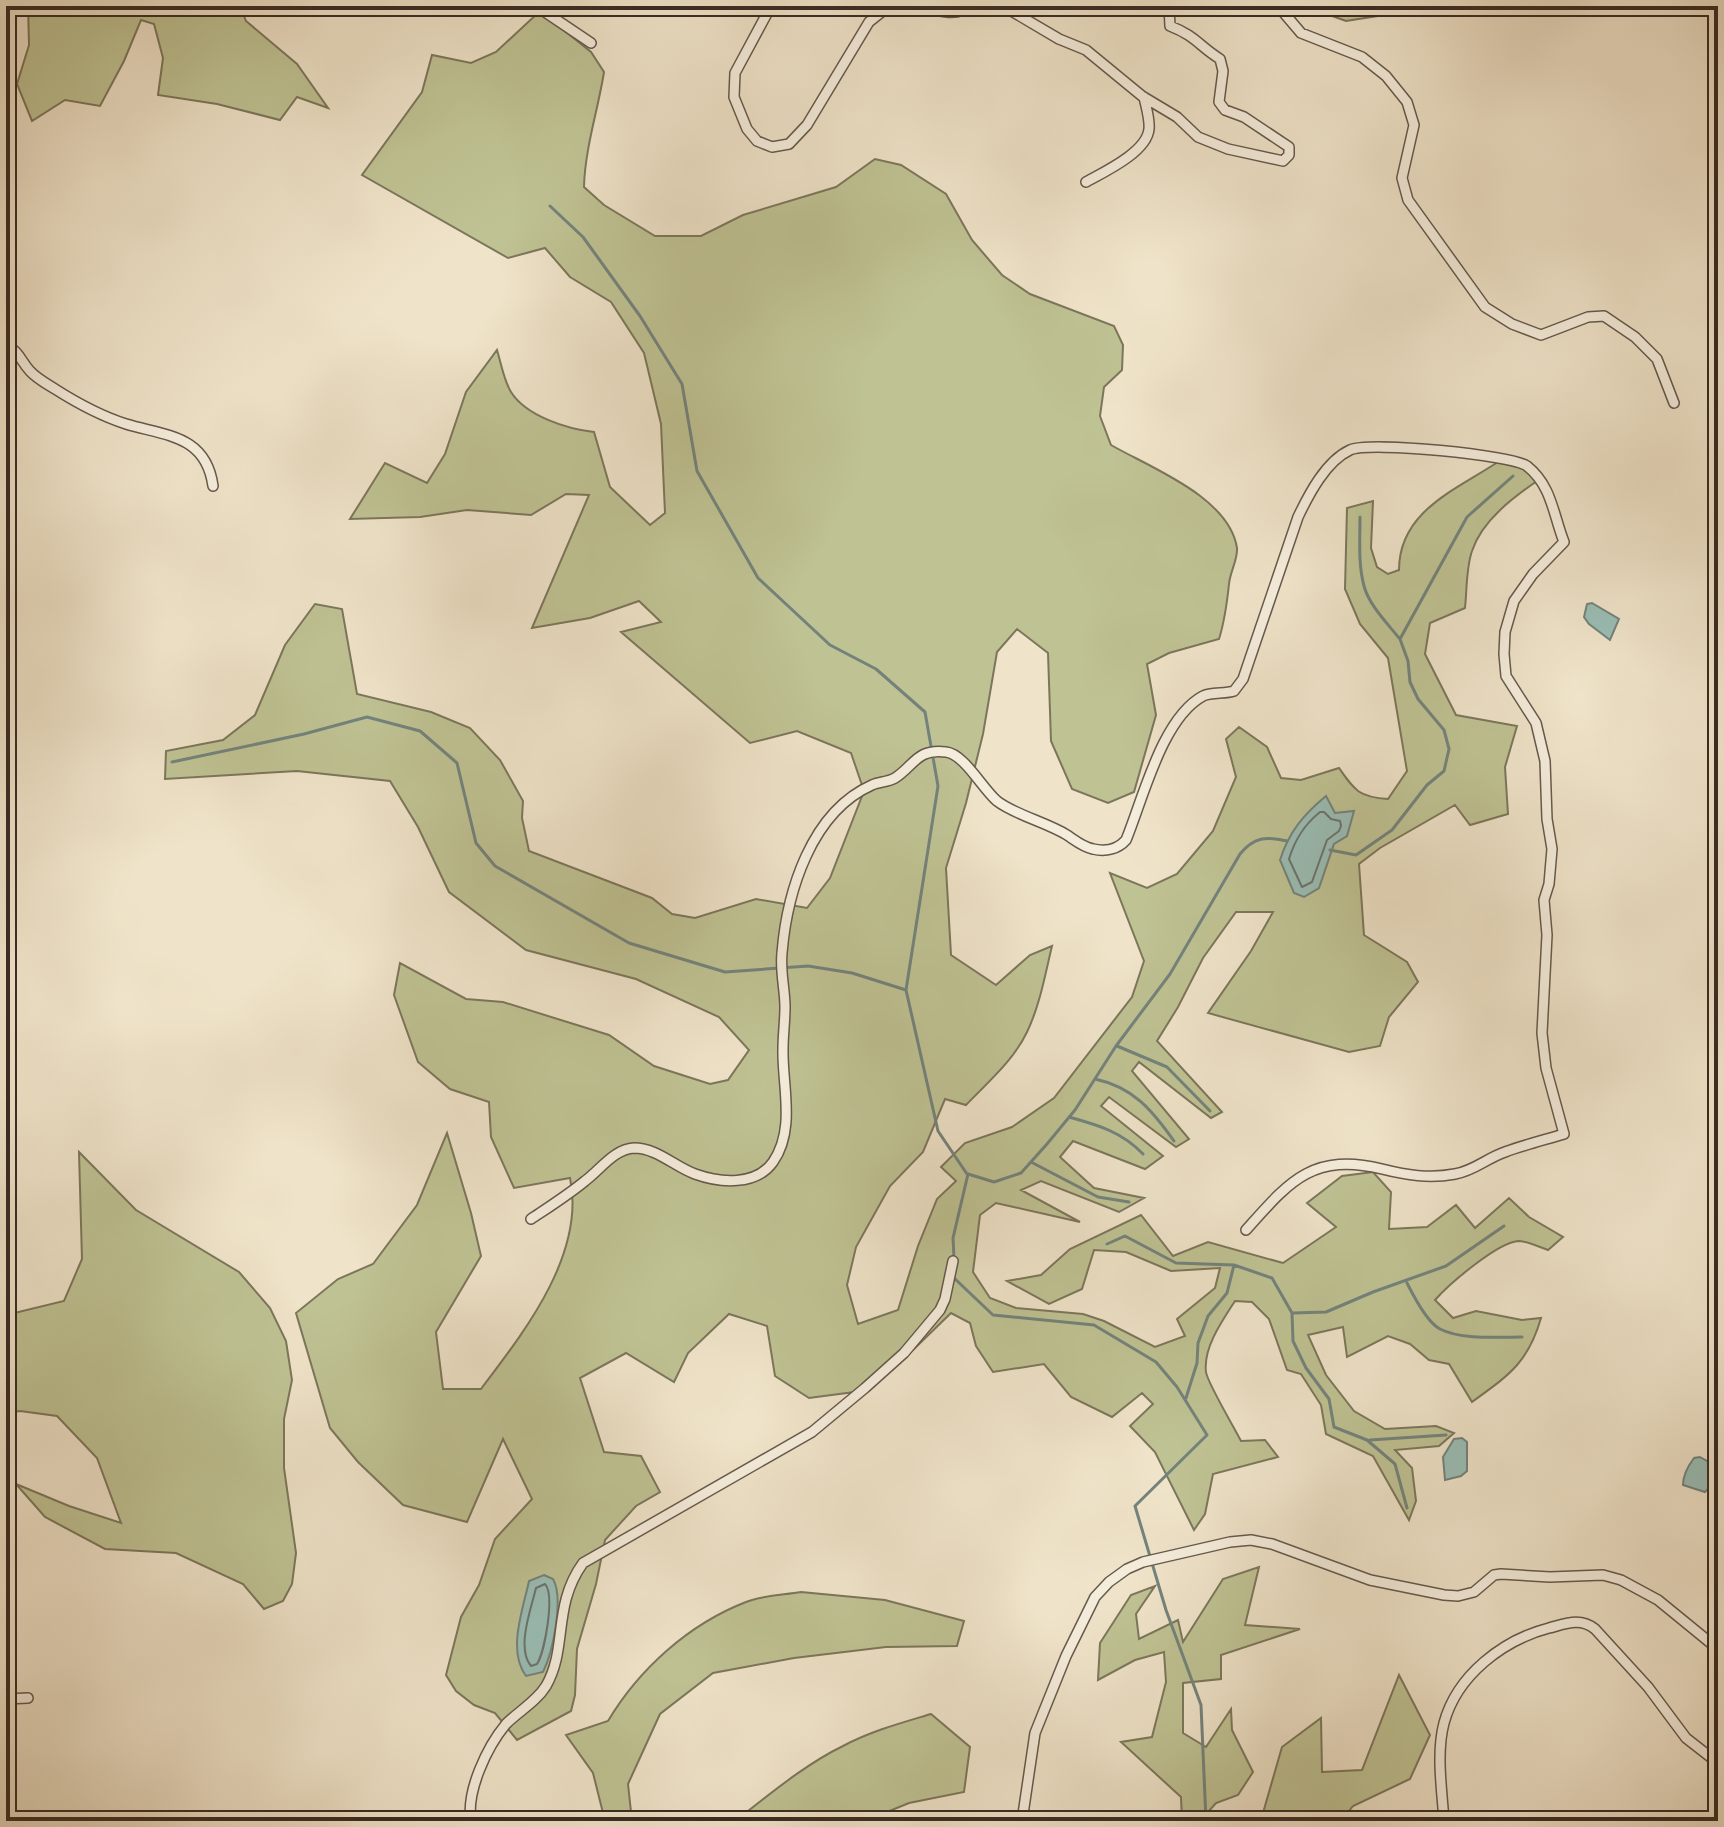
<svg xmlns="http://www.w3.org/2000/svg" width="1724" height="1827" viewBox="0 0 1724 1827" font-family="'Libre Caslon Text',serif">
<style>
.green{fill:#bfc293;stroke:#7c765c;stroke-width:2}
.water{fill:#9abeb6;stroke:#73837c;stroke-width:2}
.lines{fill:none;stroke-linecap:round;stroke-linejoin:round}
.shore{stroke:#6a746d;stroke-width:2}
.stream{stroke:#73837c;stroke-width:3}
.minor-casing{stroke:#66594d;stroke-width:12}
.minor{stroke:#f5eddc;stroke-width:9}
</style>
<rect width="100%" height="100%" fill="#efe3c9"/>
<filter id="stains"><feTurbulence type="fractalNoise" baseFrequency=".0025" numOctaves="4"/><feColorMatrix values="0 0 0 0 .2 0 0 0 0 .09 0 0 0 0 .02 0 0 0 .5 -.17"/></filter>
<radialGradient id="worn" r=".72"><stop offset=".6" stop-color="#630" stop-opacity="0"/><stop offset="1" stop-color="#630" stop-opacity=".3"/></radialGradient>
<path class="green" d="M28,6H240L246,21L297,64L328,108L297,97L280,120L217,104L158,95L163,58L154,24L141,20L124,61L100,106L65,100L32,121L17,84L29,45Z
M1304,6H1409L1378,16L1346,21Z
M540,11L591,52L604,72C598,110 585,148 584,187L604,205L655,236H701L743,215L836,187L875,159L901,165L946,194L972,240L1002,275L1030,294L1114,326L1123,345L1122,370L1104,387L1100,416L1111,445C1151,468 1229,497 1237,548C1238,559 1230,572 1229,584C1227,603 1225,620 1219,639L1169,653L1147,664L1156,715L1134,792L1108,803L1072,789L1051,741L1048,653L1017,629L997,652L983,734L966,803L946,868L951,955L996,985L1030,955L1052,946C1045,975 1040,1005 1027,1032C1014,1060 987,1083 966,1105L945,1099L923,1152L890,1186L856,1247L847,1285L858,1324L898,1310L918,1246L937,1199L956,1181L941,1167L965,1143L1012,1127L1054,1098L1132,997L1144,961L1110,873L1147,888L1177,874L1213,831L1236,777L1226,739L1239,727L1267,747L1281,778L1301,780L1339,768C1355,791 1359,797 1388,799L1407,771L1388,658L1360,624L1345,589L1347,508L1373,501L1371,548L1377,567L1388,574L1399,570C1399,510 1458,489 1501,460L1524,463L1540,479C1515,496 1482,520 1472,551C1466,568 1467,590 1465,608L1430,623L1425,654L1456,715L1517,726L1505,767L1508,814L1470,825L1455,805L1380,848L1359,864L1364,935L1407,962L1418,982L1389,1017L1380,1046L1349,1052L1208,1013L1251,951L1273,912H1236L1203,958L1178,1007L1157,1041L1222,1112L1211,1118L1139,1062L1132,1071L1189,1139L1176,1147L1109,1097L1101,1106L1163,1156L1145,1169L1073,1141L1060,1157L1094,1188L1144,1198L1119,1212L1041,1181L1021,1190L1080,1222L996,1203L980,1215L973,1272L990,1298L1016,1308L1083,1314L1104,1321L1155,1347L1185,1336L1177,1319L1215,1288L1220,1268L1171,1271L1126,1252L1094,1250L1082,1289L1049,1304L1007,1281L1041,1275L1070,1249L1141,1215L1173,1256L1208,1242L1283,1263L1336,1227L1307,1203L1342,1176L1373,1172L1391,1192L1389,1229L1427,1227L1456,1205L1475,1228L1509,1198L1529,1217L1563,1237L1548,1250C1539,1247 1527,1241 1518,1241C1497,1243 1449,1284 1435,1300L1453,1318L1476,1311L1522,1320L1541,1318C1528,1363 1509,1375 1472,1402L1449,1364L1429,1360L1410,1344L1388,1336L1347,1357L1343,1327L1308,1335L1326,1375L1354,1411L1385,1429L1436,1426L1454,1433L1439,1446L1395,1450L1412,1468L1416,1501L1409,1520L1373,1456L1326,1434L1321,1405L1301,1374L1287,1370L1269,1319L1252,1302L1235,1301C1222,1321 1203,1348 1206,1372C1207,1382 1234,1427 1241,1441L1265,1440L1278,1457L1213,1474L1205,1514L1194,1530L1155,1452L1130,1426L1153,1404L1142,1393L1112,1417L1071,1397L1044,1364L993,1372L976,1346L970,1323L951,1313L913,1350L862,1391L809,1398L775,1376L767,1326L729,1314L688,1353L674,1382L626,1353L580,1378L604,1452L641,1456L660,1492L636,1506L605,1540L596,1584L577,1649L575,1695L571,1711L517,1740L495,1713L474,1705L456,1691L446,1675L461,1617L479,1585L495,1539L532,1499L503,1439L467,1522L403,1505L358,1462L330,1428L296,1313L338,1279L373,1264L417,1205L447,1133L471,1213L481,1256L436,1332L443,1389H481C524,1332 586,1254 570,1178L514,1188L491,1137L489,1102L450,1089L418,1062L394,995L400,963L466,999L503,1002L609,1035L654,1066L710,1084L728,1080L749,1050L719,1017L636,979L526,950L449,892L418,827L390,781L297,771L165,779L166,751L223,740L255,715L285,645L315,604L342,609L357,694L431,712L470,728L500,760L523,801L522,818L529,851L652,898L672,914L695,918L756,899L807,908L830,878L864,791L851,753L797,731L750,743L621,632L661,622L639,601L590,618L532,628L589,495L566,494L531,515L467,510L420,517L350,519L385,463L427,483L445,454L466,392L497,350C501,363 504,381 511,392C526,416 567,429 594,432L610,487L650,525L665,513L661,424L644,353L611,302L570,277L545,248L508,258L362,175L422,92L432,55L471,63L496,52Z
M79,1152L136,1210L239,1272L270,1308L286,1341L292,1380L284,1419V1468L296,1553L292,1584L283,1601L264,1609L243,1584L176,1553L105,1549L45,1517L16,1484L69,1506L121,1523L97,1458L57,1416L20,1411L6,1413V1315L64,1301L82,1259Z
M1259,1567L1245,1625L1300,1629L1221,1655V1679L1183,1683V1733L1206,1747L1231,1709L1232,1730L1253,1772L1238,1795L1216,1803L1200,1821H1182L1181,1797L1121,1742L1152,1737L1166,1682L1164,1652L1135,1660L1098,1680L1100,1643L1131,1595L1155,1586L1136,1614L1139,1639L1178,1620L1183,1642L1223,1579Z
M801,1592L885,1600L964,1621L957,1646L886,1647L794,1658L713,1673L660,1714L628,1784L632,1821H605L593,1773L566,1735L608,1721C639,1669 689,1624 746,1602C763,1595 784,1595 801,1592Z
M1399,1675L1430,1735L1410,1779L1353,1806L1341,1821H1255L1263,1813L1282,1747L1321,1718L1322,1772L1362,1770Z
M931,1714L970,1747L964,1792L909,1803L865,1821H735C769,1795 804,1765 843,1746C871,1731 901,1723 931,1714Z"/>
<path class="water" d="M1592,603L1619,619L1610,640L1589,624L1584,617L1587,604Z
M1326,796L1335,813L1354,811L1347,836L1334,844L1319,888L1304,897L1294,893L1280,860C1289,832 1303,815 1326,796Z
M1462,1438L1467,1442V1471L1461,1476L1445,1480L1443,1457L1454,1439Z
M1700,1457L1714,1465C1717,1476 1713,1484 1705,1492L1683,1485C1683,1474 1688,1466 1694,1458Z
M544,1575L553,1579C564,1598 553,1652 543,1672L526,1676C507,1651 523,1609 529,1581Z"/>
<g class="lines">
<path class="shore" d="M1320,812H1324L1331,819L1340,821L1341,826L1339,831L1327,840L1312,882L1302,887L1289,859C1295,839 1304,825 1320,812Z
M545,1584C555,1595 545,1651 537,1664L531,1666C516,1648 531,1609 536,1588Z"/>
<path class="stream" d="M550,206L583,237L640,316L682,384L697,471L758,578L830,645L876,669L925,712L938,786L906,990L938,1131L967,1174
M1360,517C1360,539 1358,564 1364,586C1369,605 1387,623 1399,638
M172,762L304,734L367,717L420,731L457,763L476,843L495,866L629,943L725,972L808,966L852,973L906,990
M1330,850L1356,855L1392,830L1427,785L1444,771L1449,749L1444,730L1418,699L1410,682L1408,661L1400,639L1467,517L1513,476
M1117,1046L1167,1067L1210,1111
M1095,1079C1133,1087 1152,1110 1174,1141
M1069,1117C1098,1125 1122,1132 1143,1154
M1031,1162L1098,1197L1129,1202
M1107,1244L1125,1236L1176,1263L1234,1265
M954,1258L953,1238L968,1174L994,1182L1021,1173L1047,1144L1075,1110L1116,1046L1170,974L1240,854C1254,837 1266,836 1287,841
M954,1274V1278L993,1315L1094,1325L1156,1362L1177,1387L1207,1435L1135,1506L1166,1610L1201,1705L1206,1821
M1407,1283C1413,1295 1428,1323 1440,1329C1461,1340 1499,1337 1522,1337
M1293,1313L1326,1312L1373,1292L1446,1266L1504,1226
M1186,1398L1197,1363L1198,1343L1208,1316L1227,1293L1234,1265L1272,1278L1292,1313L1293,1341L1306,1368L1329,1399L1334,1427L1367,1440L1395,1464L1407,1508
M1370,1440L1446,1435"/>
<defs>
<path id="minor" d="M542,6L545,12L591,43
M771,6L735,73L734,97L747,129L757,141L772,147L789,144L807,125L869,22L889,6
M921,6C937,11 957,17 971,6
M1003,6L1059,39L1086,50L1142,96L1177,117L1198,137L1228,149L1283,161L1289,155V147L1244,117L1225,110L1219,102L1223,71L1220,59C1199,46 1196,36 1170,26L1169,6
M1278,6L1301,33L1362,57L1386,76L1407,102L1414,125L1402,178L1408,200L1485,307L1512,324L1541,335L1588,317L1604,316L1635,337L1657,359L1674,403
M1086,182C1104,172 1147,152 1149,129C1150,119 1146,107 1144,97
M6,344C21,354 20,360 30,371C36,378 47,384 55,389C77,403 101,416 126,424C166,436 206,435 213,486
M531,1219C549,1207 568,1195 585,1181C600,1170 614,1149 634,1148C657,1148 675,1167 695,1174C720,1183 756,1186 773,1162C796,1129 782,1085 783,1049C783,1035 785,1021 785,1007C785,989 780,972 782,953C787,892 811,812 872,785C879,782 888,782 895,778C914,766 917,748 946,752C964,754 982,788 997,801C1015,815 1046,822 1067,835C1076,841 1083,847 1093,849C1106,852 1118,849 1126,840C1143,799 1162,718 1203,696C1211,692 1225,694 1234,691L1243,679L1298,517C1309,494 1326,461 1350,450C1370,441 1512,455 1527,466C1552,486 1553,514 1564,542L1533,574L1514,601L1505,632L1504,654L1506,676L1536,723L1545,761L1547,819L1552,849L1549,884L1544,900L1547,935L1542,1033L1546,1068L1564,1134C1544,1140 1524,1145 1505,1152C1487,1158 1474,1171 1455,1174C1429,1179 1406,1175 1382,1169C1312,1152 1289,1182 1246,1230
M6,1699L28,1698
M471,1821C466,1791 487,1747 506,1724C519,1711 536,1702 546,1686C568,1648 552,1606 583,1563L812,1432L865,1388L904,1353L940,1310L945,1299L953,1261
M1022,1821L1035,1733L1066,1656L1095,1597L1109,1582L1127,1569L1143,1562L1230,1542L1251,1540L1272,1544L1370,1580L1444,1595L1458,1596L1474,1592L1494,1575L1501,1574L1550,1577L1603,1575L1621,1580L1658,1600L1718,1649
M1444,1821C1442,1790 1436,1753 1444,1723C1457,1675 1503,1640 1549,1628C1565,1624 1580,1617 1595,1629L1648,1687L1686,1738L1718,1763"/>
</defs>
<use href="#minor" class="minor-casing"/>
<use href="#minor" class="minor"/>
</g>
<rect width="1724" height="1827" fill="none" stroke="#efe3c9" stroke-width="32"/>
<rect x="8" y="8" width="1708" height="1811" fill="none" stroke="#392b24" stroke-width="4"/>
<rect x="16" y="16" width="1692" height="1795" fill="none" stroke="#392b24" stroke-width="2"/>
<rect width="100%" height="100%" filter="url(#stains)"/>
<rect width="100%" height="100%" fill="url(#worn)"/>
</svg>
